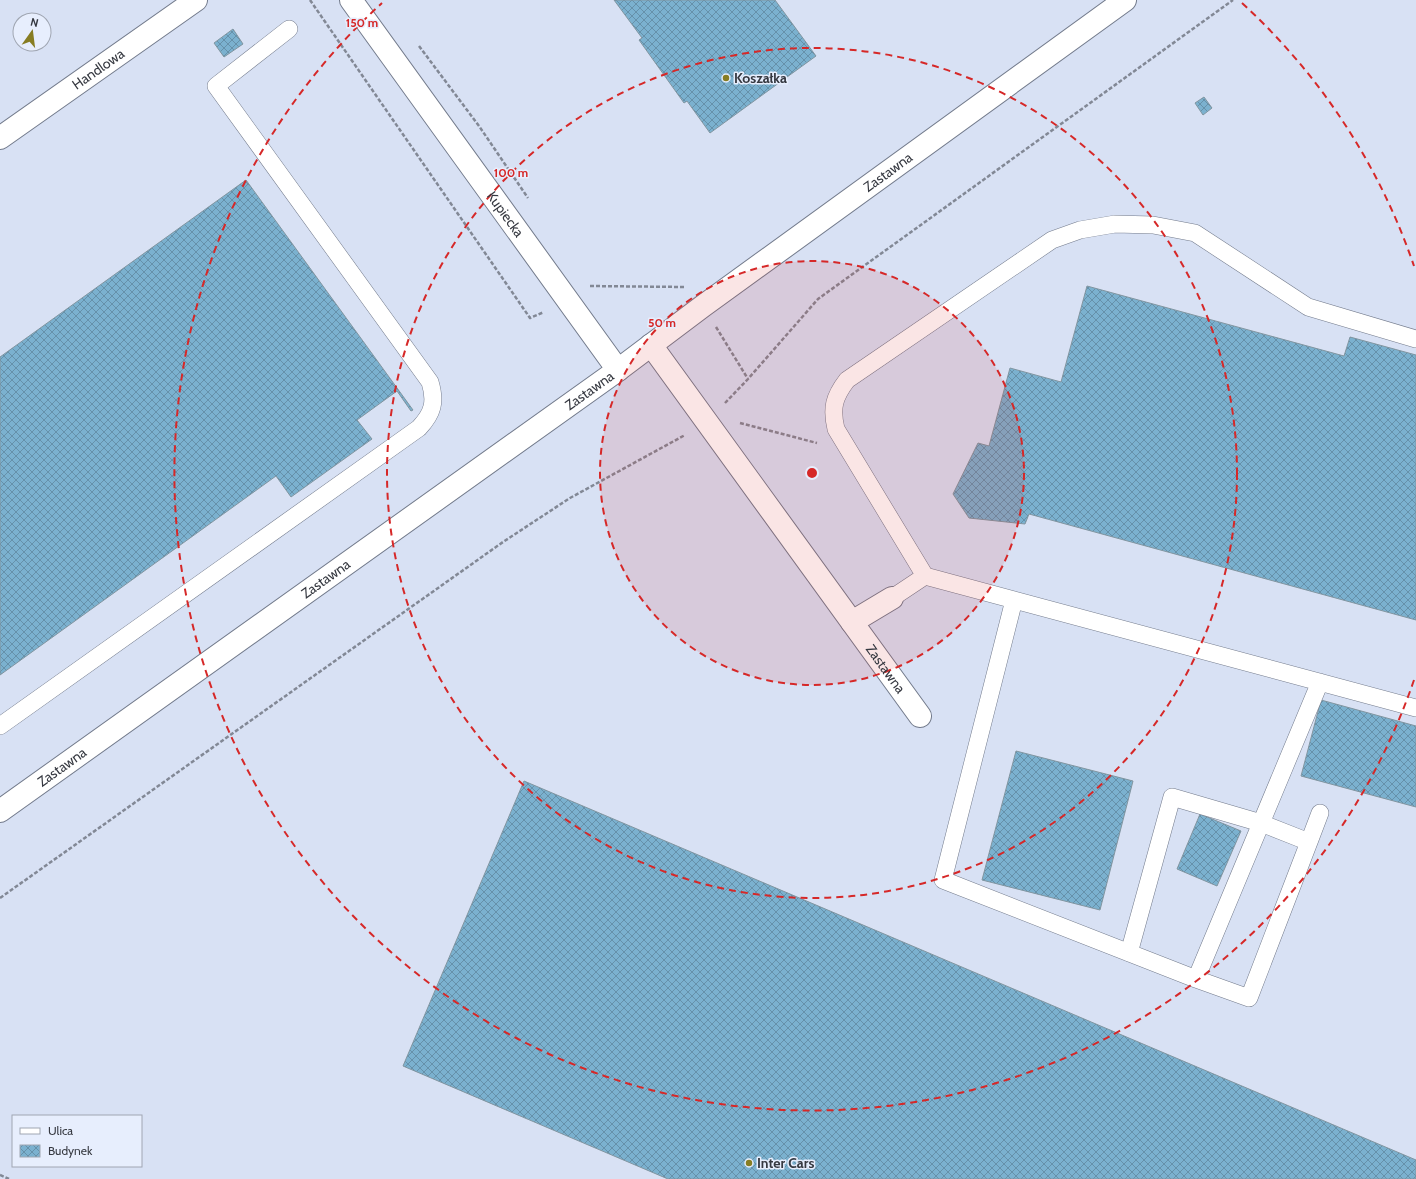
<svg xmlns="http://www.w3.org/2000/svg" width="1416" height="1179" viewBox="0 0 1416 1179" font-family="Cabin,sans-serif">
<style>
.building{fill:url(#building-cross-hatch);stroke:#8195a0}
.lines{fill:none;stroke-linecap:round;stroke-linejoin:round}
.lane-casing{stroke:#737b8c;stroke-width:18}
.street-casing{stroke:#737b8c;stroke-width:24}
.secondary-casing{stroke:#737b8c;stroke-width:24}
.path{stroke:#828895;stroke-width:2.5;stroke-dasharray:4 2;stroke-linecap:butt}
.lane{stroke:#fff;stroke-width:17}
.street{stroke:#fff;stroke-width:22}
.secondary{stroke:#fff;stroke-width:22}
.ring{fill:none;stroke:#d62828;stroke-width:2;stroke-dasharray:7 5}
.poi-dot{fill:#877d23;stroke:#e7eefd;stroke-width:1.5}
.labels{text-anchor:middle;stroke-width:3;stroke-linejoin:round;paint-order:stroke}
.street-label{font-size:14px;fill:#363941;stroke:#e7eefd}
.poi-label{font-size:14px;font-weight:bold;fill:#363941;stroke:#e7eefd;text-anchor:start}
.centre{fill:#d62828;stroke:#e7eefd;stroke-width:2}
.ring-label{font-size:12px;text-anchor:middle;font-weight:bold;fill:#d62828;stroke:#e7eefd;stroke-width:3;stroke-linejoin:round;paint-order:stroke}
</style>
<defs>
<pattern id="building-cross-hatch" width="8" height="8" patternUnits="userSpaceOnUse"><rect width="8" height="8" fill="#7bb1cf"/><path d="M0 0l8 8M0 8l8-8" fill="none" stroke="#6691aa"/></pattern>
</defs>
<rect width="100%" height="100%" fill="#d8e1f4"/>
<path class="building" d="M614,0H775L816,56L710,133L687,101L684,103L639,40L642,38Z
M233,29L243,44L224,57L214,43Z
M1204,97L1212,108L1203,115L1195,103Z
M246,180L413,410L411,411L397,391L357,420L372,439L291,497L276,476L0,675V357Z
M1087,286L1344,356L1350,337L1416,355V620L1029,514L1025,524L969,518L953,494L978,443L989,446L1010,368L1061,382Z
M1321,700L1416,726V807L1301,776Z
M1016,751L1133,781L1100,910L982,880Z
M524,781L1416,1160V1179H668L403,1066Z
M1200,814L1241,831L1217,886L1177,869Z"/>
<g class="lines">
<defs>
<path id="lane" d="M925,576L836,429C831,408 834,397 847,380L1052,240L1080,230L1115,224L1153,225L1195,233L1308,307L1416,339
M892,598L925,576L1416,708
M1014,600L943,880L1196,979L1320,682
M0,726L419,428C433,413 436,402 430,382L216,86L289,29
M1309,842L1320,813
M1129,953L1172,797L1261,823L1309,842L1249,998L1196,979"/>
<g id="street">
<path id="s1" d="M351,0L618,370"/>
<path id="s2" d="M0,138L196,0"/>
<path id="s3" d="M651,345L920,716"/>
<path d="M852,622L892,598"/>
</g>
<g id="secondary">
<path id="s4" d="M0,811L618,370L703,306L1125,0"/>
</g>
</defs>
<use href="#lane" class="lane-casing"/>
<use href="#street" class="street-casing"/>
<use href="#secondary" class="secondary-casing"/>
<path class="path" d="M310,0L530,318L544,312
M419,46L479,126L528,198
M590,286L685,287
M716,327L748,379
M725,403L748,379L818,299L1233,0
M740,423L817,443
M0,898L503,542L570,498L685,435
M0,1175L9,1179"/>
<use href="#lane" class="lane"/>
<use href="#street" class="street"/>
<use href="#secondary" class="secondary"/>
</g>
<circle cx="812" cy="473" r="212" fill="#d62828" fill-opacity=".12"/>
<g class="ring">
<circle cx="812" cy="473" r="212"/>
<circle cx="812" cy="473" r="425"/>
<path d="M1414 680A637 637 0 1 1 382 3M1242 3A637 637 0 0 1 1414 266"/>
</g>
<g class="poi-dot">
<circle cx="726" cy="78" r="4"/>
<circle cx="749" cy="1163" r="4"/>
</g>
<g class="labels">
<g class="street-label">
<text dy="5" stroke="none"><textPath href="#s2" startOffset="120">Handlowa</textPath></text>
<text dy="5" stroke="none"><textPath href="#s4" startOffset="1094">Zastawna</textPath></text>
<text dy="5" stroke="none"><textPath href="#s1" startOffset="264">Kupiecka</textPath></text>
<text dy="5" stroke="none"><textPath href="#s4" startOffset="724">Zastawna</textPath></text>
<text dy="5" stroke="none"><textPath href="#s4" startOffset="400">Zastawna</textPath></text>
<text dy="5" stroke="none"><textPath href="#s3" startOffset="400">Zastawna</textPath></text>
<text dy="5" stroke="none"><textPath href="#s4" startOffset="76">Zastawna</textPath></text>
</g>
<g class="poi-label">
<text x="734" y="83">Koszałka</text>
<text x="757" y="1168">Inter Cars</text>
</g>
</g>
<circle cx="812" cy="473" r="6" class="centre"/>
<g class="ring-label">
<text x="362" y="27">150 m</text>
<text x="511" y="177">100 m</text>
<text x="662" y="327">50 m</text>
</g>
<rect x="12" y="1115" width="130" height="52" fill="#e7eefd" stroke="#a0a6b2"/>
<rect x="20" y="1128" width="20" height="6" fill="#ffffff" stroke="#a0a6b2"/>
<text x="48" y="1135" font-size="12" fill="#363941">Ulica</text>
<rect x="20" y="1145" width="20" height="12" fill="url(#building-cross-hatch)" stroke="#a0a6b2"/>
<text x="48" y="1155" font-size="12" fill="#363941">Budynek</text>
<g transform="translate(32 32) rotate(14)"><circle r="19" fill="#e7eefd" stroke="#a0a6b2"/>
<path d="M0-3L7 15L0 10L-7 15Z" fill="#877d23"/>
<text y="-6" font-size="11" font-weight="bold" text-anchor="middle" fill="#363941">N</text>
</g>
</svg>
